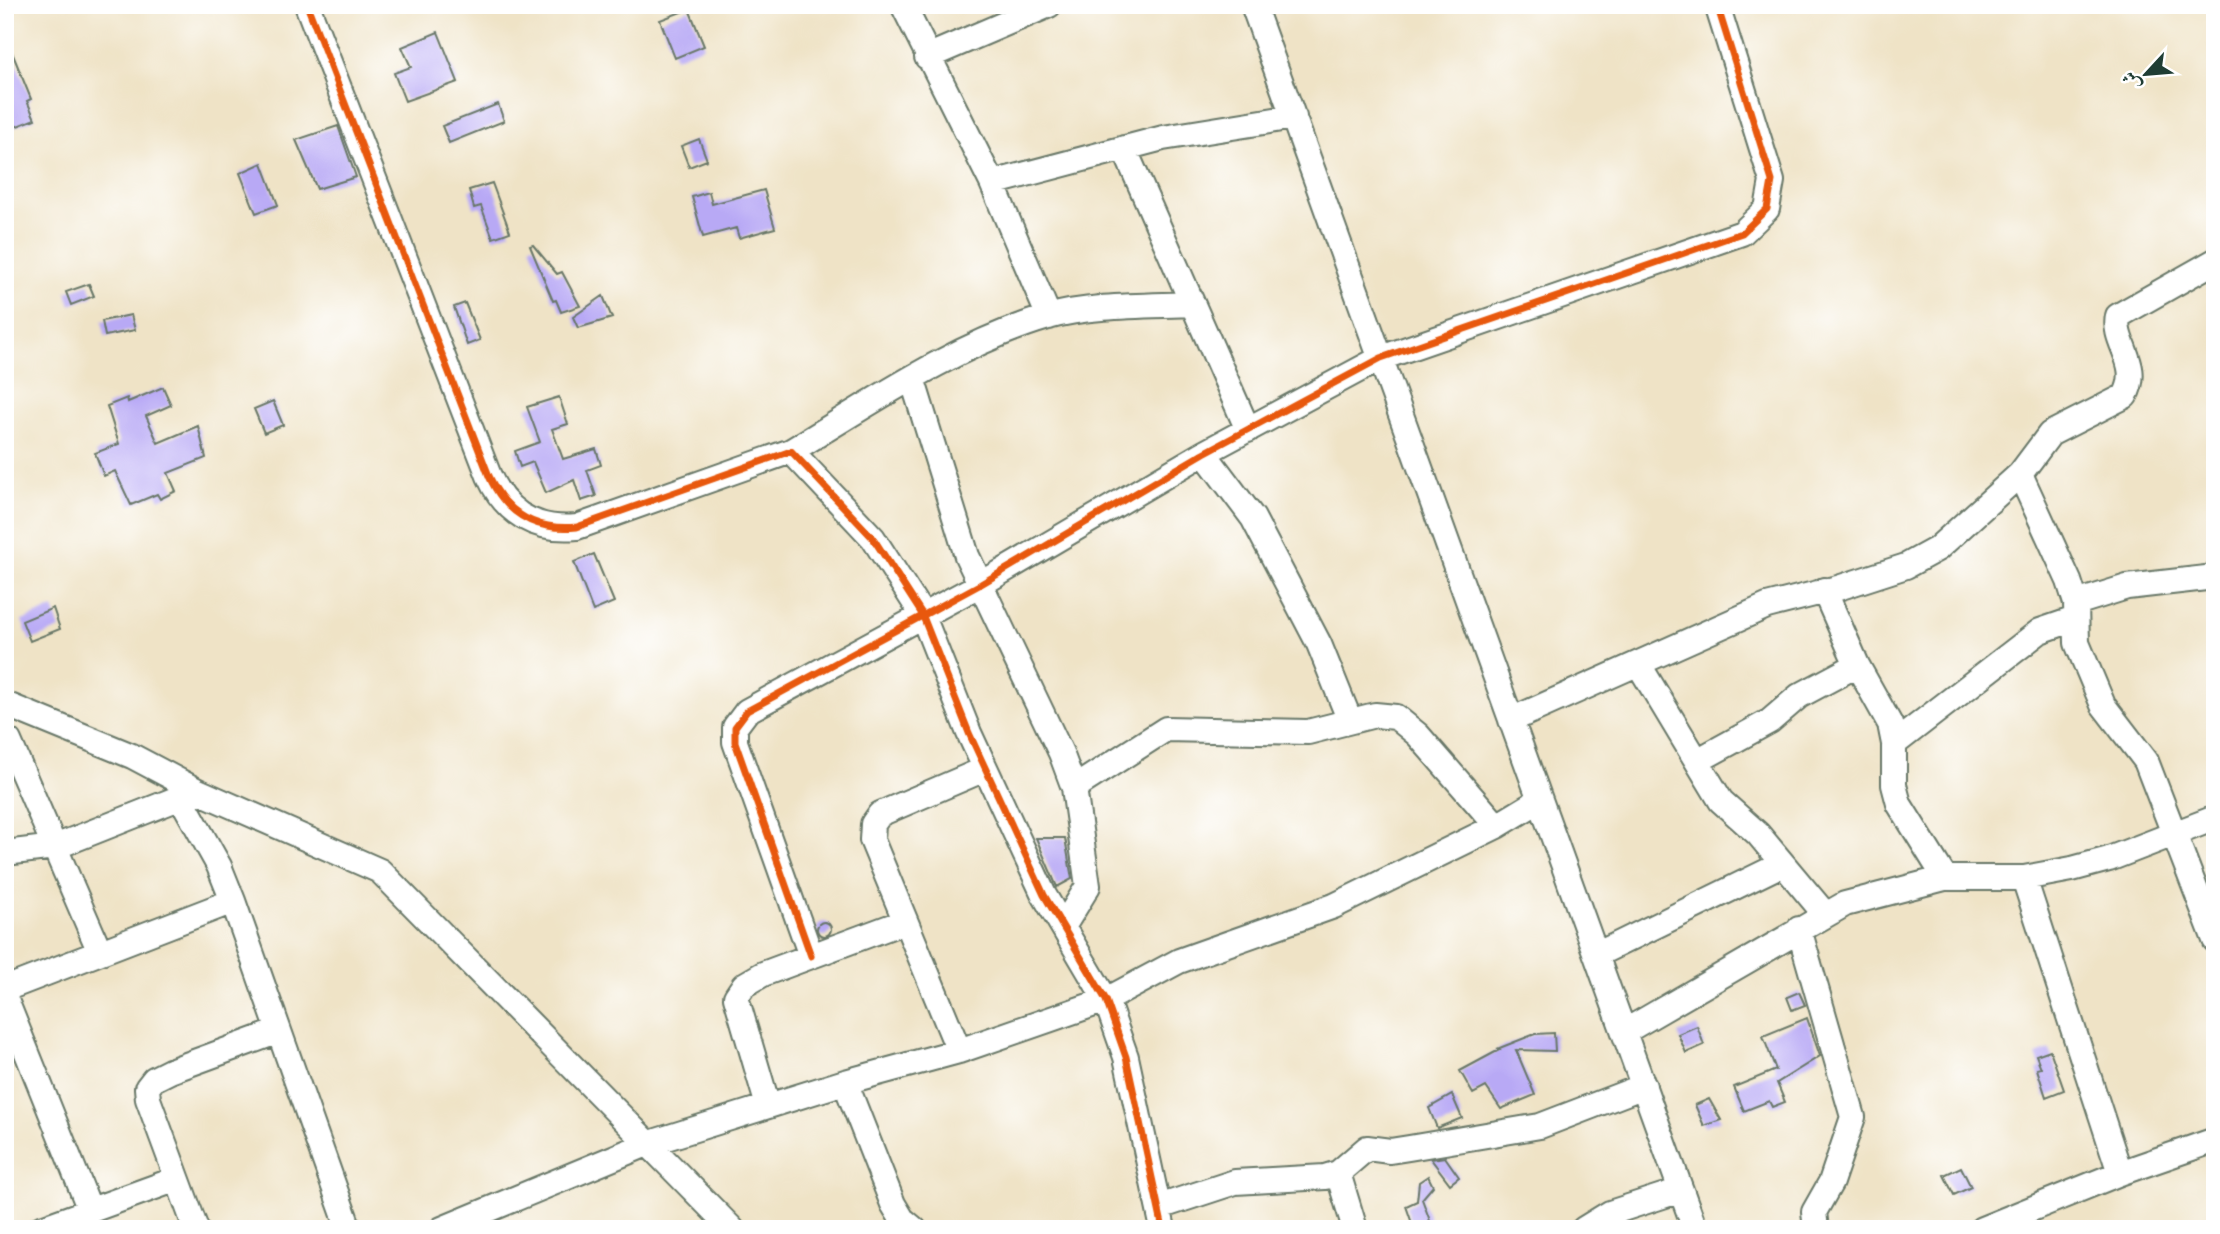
<svg xmlns="http://www.w3.org/2000/svg" width="2220" height="1234" viewBox="0 0 2220 1234" font-family="'Old Standard TT',Amiri,serif">
<style>
.building{fill:#b8a9f5}
.lines{fill:none;stroke-linecap:round;stroke-linejoin:round}
.minor-casing{stroke:#687767;stroke-width:28}
.minor{stroke:#fff;stroke-width:24}
.cycleway-casing{stroke:#fff;stroke-width:11}
.cycleway{stroke:#e8590c;stroke-width:7}
</style>
<rect width="100%" height="100%" fill="#fff"/>
<filter id="ink" filterUnits="userSpaceOnUse"><feTurbulence type="fractalNoise" baseFrequency=".0143" numOctaves="2"/><feDisplacementMap in="SourceGraphic" scale="14" xChannelSelector="R" yChannelSelector="G"/><feConvolveMatrix kernelMatrix="1 2 1 2 8 2 1 2 1" color-interpolation-filters="sRGB"/></filter>
<filter id="wash" filterUnits="userSpaceOnUse"><feTurbulence type="fractalNoise" baseFrequency=".00686" numOctaves="4" result="noise"/><feDisplacementMap in="SourceGraphic" scale="28" xChannelSelector="R" yChannelSelector="G"/><feGaussianBlur stdDeviation="1.57" result="paint"/><feColorMatrix in="noise" values="0 0 0 0 0 0 0 0 0 0 0 0 0 0 0 0 0 1.4 0 .05"/><feComposite in="paint" operator="in"/></filter>
<g filter="url(#wash)">
<rect width="100%" height="100%" fill="#efe3c6"/>
<g id="blocks">
<path class="building" d="M689,9L704,46L675,58L660,20Z
M438,32L458,82L405,101L394,73L411,67L402,47Z
M5,35L31,99L27,101L35,119L5,131Z
M498,104L504,121L449,143L442,126Z
M338,126L356,177L317,189L296,140Z
M699,139L707,160L689,167L681,146Z
M262,163L278,205L256,213L240,173Z
M492,183L510,232L493,238L481,206L474,208L469,190Z
M764,190L775,228L739,238L736,228L703,237L692,197L709,192L712,204Z
M533,245L557,274L562,272L580,306L561,312L556,300L553,301L530,246Z
M89,284L94,296L71,305L66,292Z
M603,296L612,318L578,328L573,317Z
M465,303L480,340L467,345L454,307Z
M131,315L135,330L105,336L102,321Z
M163,387L171,405L146,416L158,443L198,426L206,458L168,473L176,491L160,499L157,494L131,505L115,471L104,476L95,453L119,444L107,406L127,398L128,402Z
M559,397L568,424L552,429L563,459L596,449L601,465L587,470L596,496L581,501L574,480L546,493L533,462L520,467L515,451L540,442L527,407Z
M273,401L283,425L264,433L254,409Z
M594,554L614,602L593,611L574,562Z
M53,608L60,629L30,641L22,621Z
M1036,838H1065L1072,879L1057,887Z
M817 929a7 7 0 1 1 14 0a7 7 0 1 1-14 0Z
M1799,992L1805,1005L1792,1010L1787,997Z
M1807,1018L1820,1056L1777,1083L1785,1102L1772,1107L1769,1101L1744,1111L1734,1087L1776,1070L1763,1036Z
M1697,1026L1704,1045L1686,1053L1678,1034Z
M1554,1033L1555,1051L1516,1050L1535,1095L1501,1109L1486,1087L1473,1094L1460,1071L1501,1049H1497L1535,1034Z
M2050,1050L2064,1090L2046,1097L2037,1069L2041,1068L2036,1055Z
M1452,1095L1462,1118L1437,1128L1429,1108Z
M1709,1099L1721,1120L1704,1126L1695,1105Z
M1445,1157L1459,1177L1450,1184L1431,1159Z
M1961,1167L1971,1187L1954,1195L1944,1175Z
M1428,1176L1433,1186L1422,1199L1433,1229H1414L1406,1206L1417,1201L1419,1182Z"/>
</g>
</g>
<g filter="url(#ink)">
<use href="#blocks" fill-opacity="0" stroke="#687767" stroke-width="2"/>
<g class="lines">
<defs>
<path id="minor" d="M307,5L489,476C506,514 536,531 577,527L791,451L873,538L922,614L969,733L1044,895L1106,1000L1126,1057L1163,1229
M903,5L992,183L1049,317
M1253,5L1695,1229
M927,57L1049,5
M1124,148L1248,430
M992,183L1163,138L1294,117
M912,378L967,556L1061,753L1074,788L1088,886L1063,927
M791,451C872,402 956,344 1048,317C1090,305 1147,306 1192,304
M1204,453L1253,518L1319,644L1350,721
M2020,474L2069,581L2076,603L2077,643L2103,705L2146,761L2215,940
M1824,590L1857,665L1890,724L1894,744V785L1899,804L1945,878
M2076,603L2127,587L2215,577
M1639,665L1721,801L1758,834L1824,913
M5,704L132,756L198,791L380,871L732,1229
M1511,720L1767,606L1838,588L1906,566L1937,549L2020,474L2050,434L2125,396C2143,364 2112,343 2118,316L2215,261
M9,741L100,952
M1894,744L2040,631L2075,619
M1697,761L1770,721L1799,696L1857,665
M1074,788L1166,729L1308,732L1375,715L1396,717L1418,735L1497,826
M181,798L219,866L233,901L349,1229
M5,853L55,847L194,792
M2024,878L2120,1173
M1799,929L1853,1117L1831,1182L1814,1212L1816,1229
M1596,955L1782,864
M811,956L735,742V727L747,711L981,584L1204,453L1381,358L1742,233L1767,209L1772,181L1717,5
M5,989L233,901
M5,998L90,1210
M1624,1032L1845,904L1945,878H2024L2072,869L2109,859L2215,818
M959,1051L872,840L873,824L880,814L985,769
M845,1082L893,1204L902,1219L914,1229
M768,1106L736,997L744,985L763,974L903,922
M1338,1173L1355,1229
M1159,1207L1235,1182L1325,1177L1338,1173L1367,1148L1390,1151L1409,1148L1540,1126L1644,1086
M39,1229L177,1179
M196,1229L148,1099L147,1088L154,1079L170,1071L279,1031
M442,1229L647,1144L845,1082L959,1051L1106,1000L1179,961L1334,906L1497,826L1540,800
M1584,1229L1610,1213L1681,1190
M1982,1229L2120,1173L2215,1140"/>
</defs>
<use href="#minor" class="minor-casing"/>
<use href="#minor" class="minor"/>
<defs>
<path id="cycleway" d="M307,5L489,476C506,514 536,531 577,527L791,451L873,538L922,614L969,733L1044,895L1106,1000L1126,1057L1163,1229
M811,956L735,742V727L747,711L981,584L1204,453L1381,358L1742,233L1767,209L1772,181L1717,5"/>
</defs>
<use href="#cycleway" class="cycleway-casing"/>
<use href="#cycleway" class="cycleway"/>
</g>
</g>
<rect width="2220" height="1234" fill="none" stroke="#fff" stroke-width="28"/>
<g transform="translate(2146 74) rotate(244)" stroke="#ffffff" stroke-width="5" paint-order="stroke">
<path d="M0-5L12 26L0 18L-12 26Z" fill="#1f3d34"/>
<text y="-10" font-size="19" font-weight="bold" text-anchor="middle" fill="#1f3d34">ش</text>
</g>
</svg>
